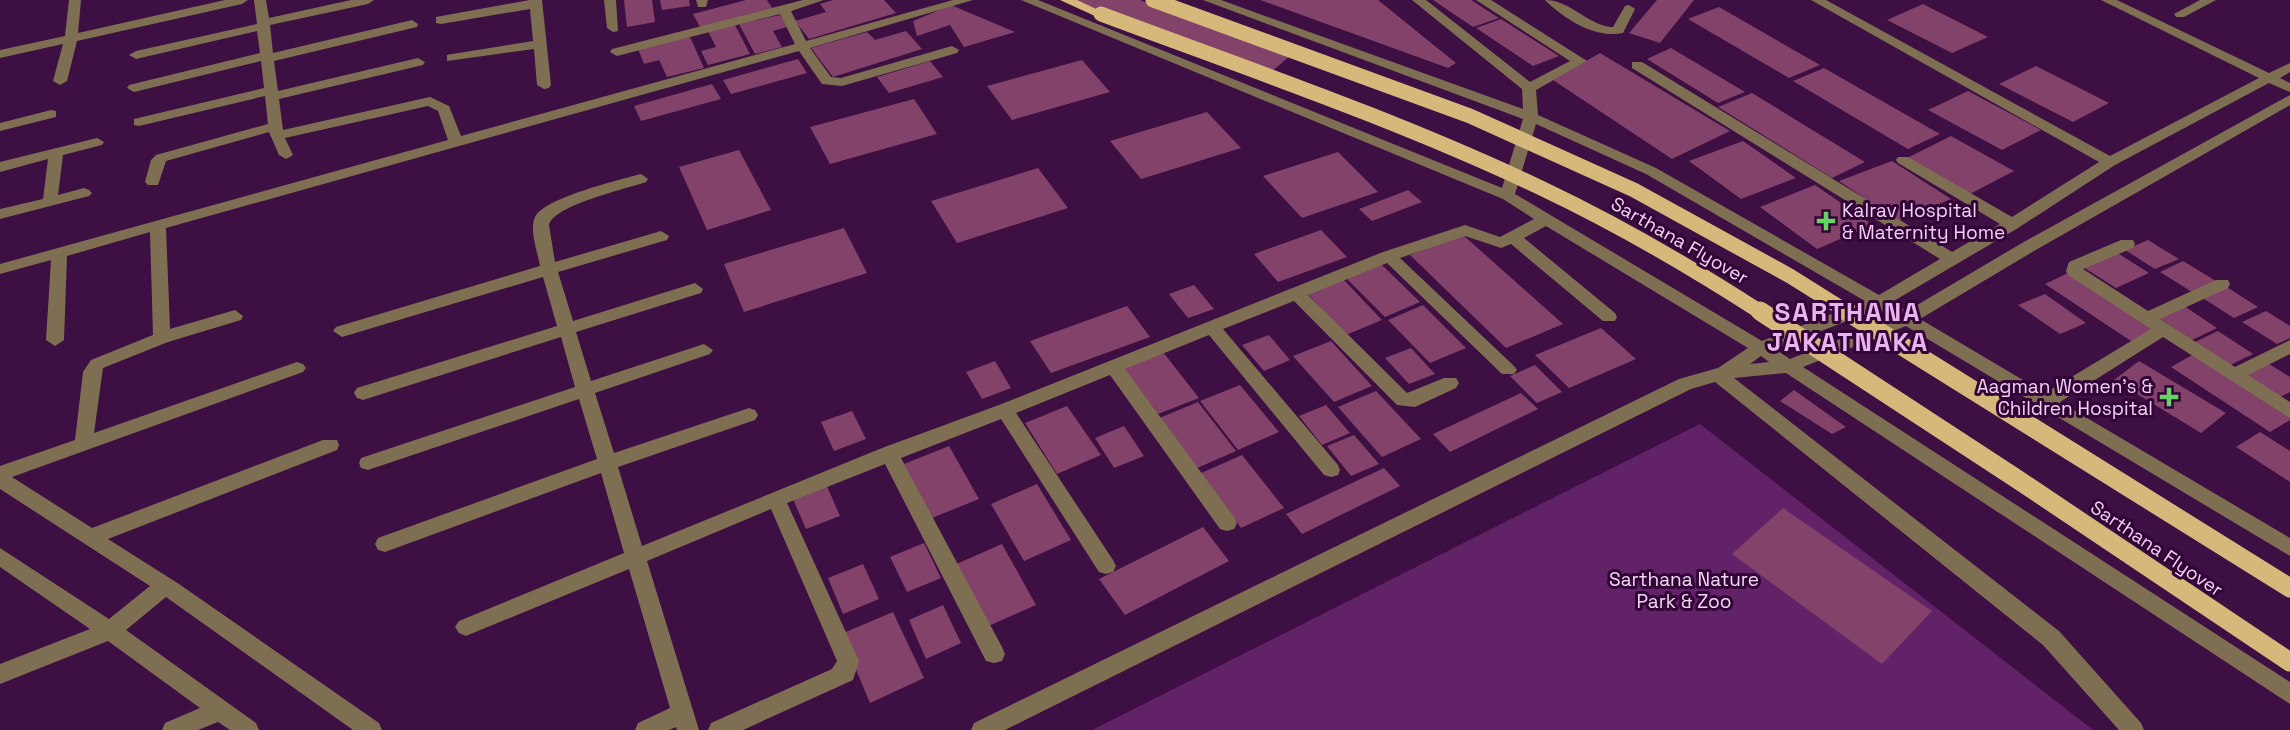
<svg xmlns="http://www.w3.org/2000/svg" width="2290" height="730" viewBox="0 0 2290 730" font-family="'Space Grotesk',sans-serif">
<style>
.green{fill:#612267}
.building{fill:#824269}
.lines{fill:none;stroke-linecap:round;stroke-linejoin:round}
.minor{fill:#7e6f53;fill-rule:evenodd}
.major{fill:#d6b87b;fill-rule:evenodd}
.major-bridge-far1{stroke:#d6b87b;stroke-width:15}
.major-bridge{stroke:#d6b87b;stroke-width:19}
.poi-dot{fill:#65d467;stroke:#330437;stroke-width:2.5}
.labels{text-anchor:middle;stroke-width:6;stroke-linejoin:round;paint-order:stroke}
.poi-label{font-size:19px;fill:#efd3f1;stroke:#330437;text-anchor:start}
.street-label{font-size:19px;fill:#efd3f1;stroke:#330437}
.park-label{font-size:19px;fill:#f0daf2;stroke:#330437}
.district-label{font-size:26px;font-weight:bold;letter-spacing:2px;fill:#eab2ee;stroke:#330437}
</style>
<rect width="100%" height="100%" fill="#3e0f42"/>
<path class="green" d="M1700,424L2093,730H1092Z"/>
<path class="building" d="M624,0H652L655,22L627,27Z
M660,0H689L690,6L662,10Z
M746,0H767L772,8L700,27L693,14Z
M833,0H884L896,13L809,39L795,21L826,12L820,4Z
M1061,0H1140L1290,56L1263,79Z
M1260,0H1378L1456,63L1448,68Z
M1433,0H1471L1499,18L1473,27Z
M1657,0H1694L1660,43L1629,33Z
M1923,4L1988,37L1952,53L1887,20Z
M951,5L1015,32L964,47L950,25L917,36L913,21Z
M1719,7L1820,65L1789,78L1688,19Z
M780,15L787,27L773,31L782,47L755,54L739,24Z
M1501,19L1559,56L1533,66L1476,28Z
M735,25L750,54L708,65L701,51L716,47L708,31Z
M906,31L922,49L833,77L811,48L867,32L875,40Z
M690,37L704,68L667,77L659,60L644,64L638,49Z
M1671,48L1745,92L1718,103L1647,59Z
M1600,53L1730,131L1672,159L1553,80Z
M798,59L807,73L731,94L723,80Z
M1082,60L1110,92L1012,120L987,86Z
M930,61L943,77L889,93L877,77Z
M2036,66L2109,103L2073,122L1999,84Z
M1824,68L1940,134L1908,149L1793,81Z
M712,84L721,99L641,121L634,106Z
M1968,91L2041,130L2002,150L1928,110Z
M1752,93L1865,162L1832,178L1718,107Z
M914,99L937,134L830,164L810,127Z
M1207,112L1241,148L1141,179L1110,141Z
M1951,136L2014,171L1968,195L1905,159Z
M1743,141L1796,178L1741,199L1689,161Z
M739,150L771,210L707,230L679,167Z
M1338,152L1378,192L1302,218L1263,176Z
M1892,161L1951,199L1898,221L1839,181Z
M1038,168L1068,208L957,243L931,201Z
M1815,185L1873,225L1817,249L1760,207Z
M1408,190L1422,202L1372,221L1359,209Z
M844,228L867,273L744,312L724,264Z
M1321,230L1347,257L1278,282L1254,254Z
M1463,235L1563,324L1506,348L1410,255Z
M2148,240L2179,259L2155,269L2125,250Z
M2116,252L2149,273L2116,288L2083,267Z
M2183,261L2216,281L2192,292L2160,272Z
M1380,263L1420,302L1385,317L1345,277Z
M2068,273L2155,329L2131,341L2045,284Z
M1343,279L1382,320L1346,335L1307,293Z
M1194,285L1214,309L1188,318L1169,294Z
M2225,286L2258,307L2234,318L2201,297Z
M2045,294L2086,323L2060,334L2018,305Z
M1423,305L1466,348L1430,363L1388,320Z
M1127,306L1150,337L1051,373L1030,341Z
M2184,306L2217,328L2192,340L2159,318Z
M2266,311L2290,326V338L2277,344L2242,322Z
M1601,328L1636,359L1569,388L1535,355Z
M2218,331L2253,354L2228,366L2193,343Z
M1269,335L1290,360L1264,371L1242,345Z
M1331,341L1372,386L1334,402L1293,356Z
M1411,348L1435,374L1409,384L1385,358Z
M1163,352L1199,398L1158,414L1123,368Z
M2194,354L2290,417V420L2270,432L2171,367Z
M995,361L1011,388L982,399L966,372Z
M2139,361L2226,413L2201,433L2114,380Z
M2266,362L2290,377V392L2278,398L2241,374Z
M1535,365L1562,392L1537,403L1510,376Z
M1240,385L1279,432L1238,450L1200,401Z
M1794,390L1846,427L1832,434L1780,401Z
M1376,391L1421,439L1382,457L1338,407Z
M1521,393L1538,409L1450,452L1433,434Z
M1198,402L1236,451L1195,469L1157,419Z
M1326,405L1350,433L1322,445L1299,416Z
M1067,406L1101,455L1057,474L1025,423Z
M852,411L866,439L834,451L821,422Z
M1124,426L1144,456L1114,468L1095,438Z
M2260,432L2290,451V482L2236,447Z
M1354,435L1379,464L1351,476L1327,446Z
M949,446L979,499L932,518L904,464Z
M1242,455L1284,508L1241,528L1201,473Z
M1384,468L1400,486L1302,534L1286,514Z
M826,484L840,516L806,529L792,497Z
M1037,484L1071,540L1024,561L991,504Z
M1783,508L1932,611L1882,664L1732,554Z
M1203,527L1229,561L1125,615L1099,579Z
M924,543L941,578L907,592L890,557Z
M1002,544L1036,605L986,627L954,565Z
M863,564L879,599L843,614L828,578Z
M943,605L961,643L926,659L909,620Z
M893,612L924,678L870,703L841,634Z"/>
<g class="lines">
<path class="minor" d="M69,0H81L78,33L225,0H248L242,4L77,41L67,81L60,85L53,81L63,44L0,58V50L65,36Z
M254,0H266L269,18L351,0H374L368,4L270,25L273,53L412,20L418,24L417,27L274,61L278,91L418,58L425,62L423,65L279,99L283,130L430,97L449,106L461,136L795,44L780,14L617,56L610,52L612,49L803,0H824L791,11L806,41L953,0H973L810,48L831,77L841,78L952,46L959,50L957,53L842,86L822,84L799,51L166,228L170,329L235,310L243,316L241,320L168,342L103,368L94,433L297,362L303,364L306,368L303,372L12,477L92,528L323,440H337L339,445L337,450L108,539L179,584L379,723L382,730H353L166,597L126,630L256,723L259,730H230L218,722L198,730H162L165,723L200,708L108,641L0,684V664L90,629L0,567V548L109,619L150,586L0,489V466L75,440L83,372L91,360L153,335L150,232L67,256L64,340L55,346L46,340L51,260L0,274V264L448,140L438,111L428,106L285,138L293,155L286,159L279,155L269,132L166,161L158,185H148L145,182L151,160L156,155L268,124L265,96L139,126L134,125V119L264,88L261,61L134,92L127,88L129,85L260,53L257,31L136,59L129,55L136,51L257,24Z
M530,0H542L551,85L549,88L544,89L537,85L534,49L447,61V55L452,54L533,41L530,9L441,24L436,23V17Z
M604,0H616L618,31L613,32L607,28Z
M696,0H708L706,7H698Z
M1021,0H1038L1502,188L1523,119L1203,0H1221L1523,109L1522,89L1412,0H1426L1530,82L1570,61L1476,0H1491L1587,61L1536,90L1538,115L1656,168L1879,295L1940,259L1632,68V62H1642L1952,252L2000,224L1898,163L1896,160L1898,157H1908L2012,217L2099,162L1811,0H1826L2110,156L2259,78L2101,0H2117L2269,73L2290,63V72L2280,78L2290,83V92L2269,83L2115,165L2018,228L1892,302L1907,311L2022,243L2290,95V105L2034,251L1920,319L2045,393L2151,329L2068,275L2066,271L2069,262L2121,240H2133L2135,244L2133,248L2083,269L2148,311L2216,280H2228L2230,284L2228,288L2160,319L2235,367L2290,340V354L2248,375L2290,402V418L2163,337L2060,402L2290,538V556L1906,326L1803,367L2290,682V704L1786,373L1734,378L2059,631L2141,723L2144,730H2119L2043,645L1715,382L1691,389L1005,730H971L974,723L1679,379L1718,368L1748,348L1546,226L1524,238L1615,313L1617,317L1615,321H1603L1511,244L1501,248L1465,236L1400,258L1514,366L1517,370L1514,374H1502L1387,263L1308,295L1407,393L1444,378H1456L1459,383L1456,388L1415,407L1397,405L1294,301L1223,329L1338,465L1340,470L1338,475L1331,477L1324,475L1209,335L1125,369L1234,517L1237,523L1234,529L1227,531L1220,529L1110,375L1016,413L1113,560L1116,566L1113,572L1106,574L1099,572L1001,419L901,458L1002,647L1005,654L1002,661L994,663L986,661L885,464L787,503L859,661L853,680L743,730H708L711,723L832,669L837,661L771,509L647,561L699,730H677L676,727L669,730H635L638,723L670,708L629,569L473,633L466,636L459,633L455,627L459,621L624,553L601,473L385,552L378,550L375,544L378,538L597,459L579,399L368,470L361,468L359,463L361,458L575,387L561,337L363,400L357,398L354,393L357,388L557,326L543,277L342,337L333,331L336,327L540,266C538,253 529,230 535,217C544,198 619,180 641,174L648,179L646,182C626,189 554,205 549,225L555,262L661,231L669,236L667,240L558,272L573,321L695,283L703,289L701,293L576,332L591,381L704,344L713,350L710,354L595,393L614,453L749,408L755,410L758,415L755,420L618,467L642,546L882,448L999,405L1383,252L1465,225L1500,237L1534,219L1503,199ZM1536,124L1646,174L1865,301L1762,341L1515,194ZM1878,309L1893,318L1790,359L1775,349ZM1761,356L1769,362L1750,364Z
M1545,0C1570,0 1585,23 1610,27H1613L1625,6L1629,5L1635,9L1623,33C1595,39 1564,19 1545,0Z
M2200,0H2216L2184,17H2176L2174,14Z
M51,110L56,111V117L0,131V123Z
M97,138L104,142L102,145L63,155L58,195L84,188L89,190L92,193L89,196L0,219V209L43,199L48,159L0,172V162Z"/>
<path class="major" d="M1060,0H1077L1107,14L1101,18L1097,17Z"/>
<path class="major-bridge-far1" d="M1153,0L1470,116L1634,190L1790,276L1849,313
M1101,14C1248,69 1398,120 1541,188C1617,224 1691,267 1762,313"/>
<path class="major-bridge" d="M1760,311L2017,479L2290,662
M1846,311L2290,588"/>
</g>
<g class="poi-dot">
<path d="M1822.5 210.5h7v7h7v7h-7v7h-7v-7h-7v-7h7z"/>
<path d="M2165.5 386.5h7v7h7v7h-7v7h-7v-7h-7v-7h7z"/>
</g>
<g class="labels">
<g class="poi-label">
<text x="1842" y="217">Kalrav Hospital<tspan x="1842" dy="22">&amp; Maternity Home</tspan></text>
<text x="2153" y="393" text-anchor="end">Aagman Women's &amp;<tspan x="2153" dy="22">Children Hospital</tspan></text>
</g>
<g class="street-label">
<text transform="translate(1680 240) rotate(30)" y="7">Sarthana Flyover</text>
<text transform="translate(2157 548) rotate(34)" y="7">Sarthana Flyover</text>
</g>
<g class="park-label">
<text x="1684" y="586">Sarthana Nature<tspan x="1684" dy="22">Park &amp; Zoo</tspan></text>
</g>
<g class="district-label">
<text x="1848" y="321">SARTHANA<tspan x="1848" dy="30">JAKATNAKA</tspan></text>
</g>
</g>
</svg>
